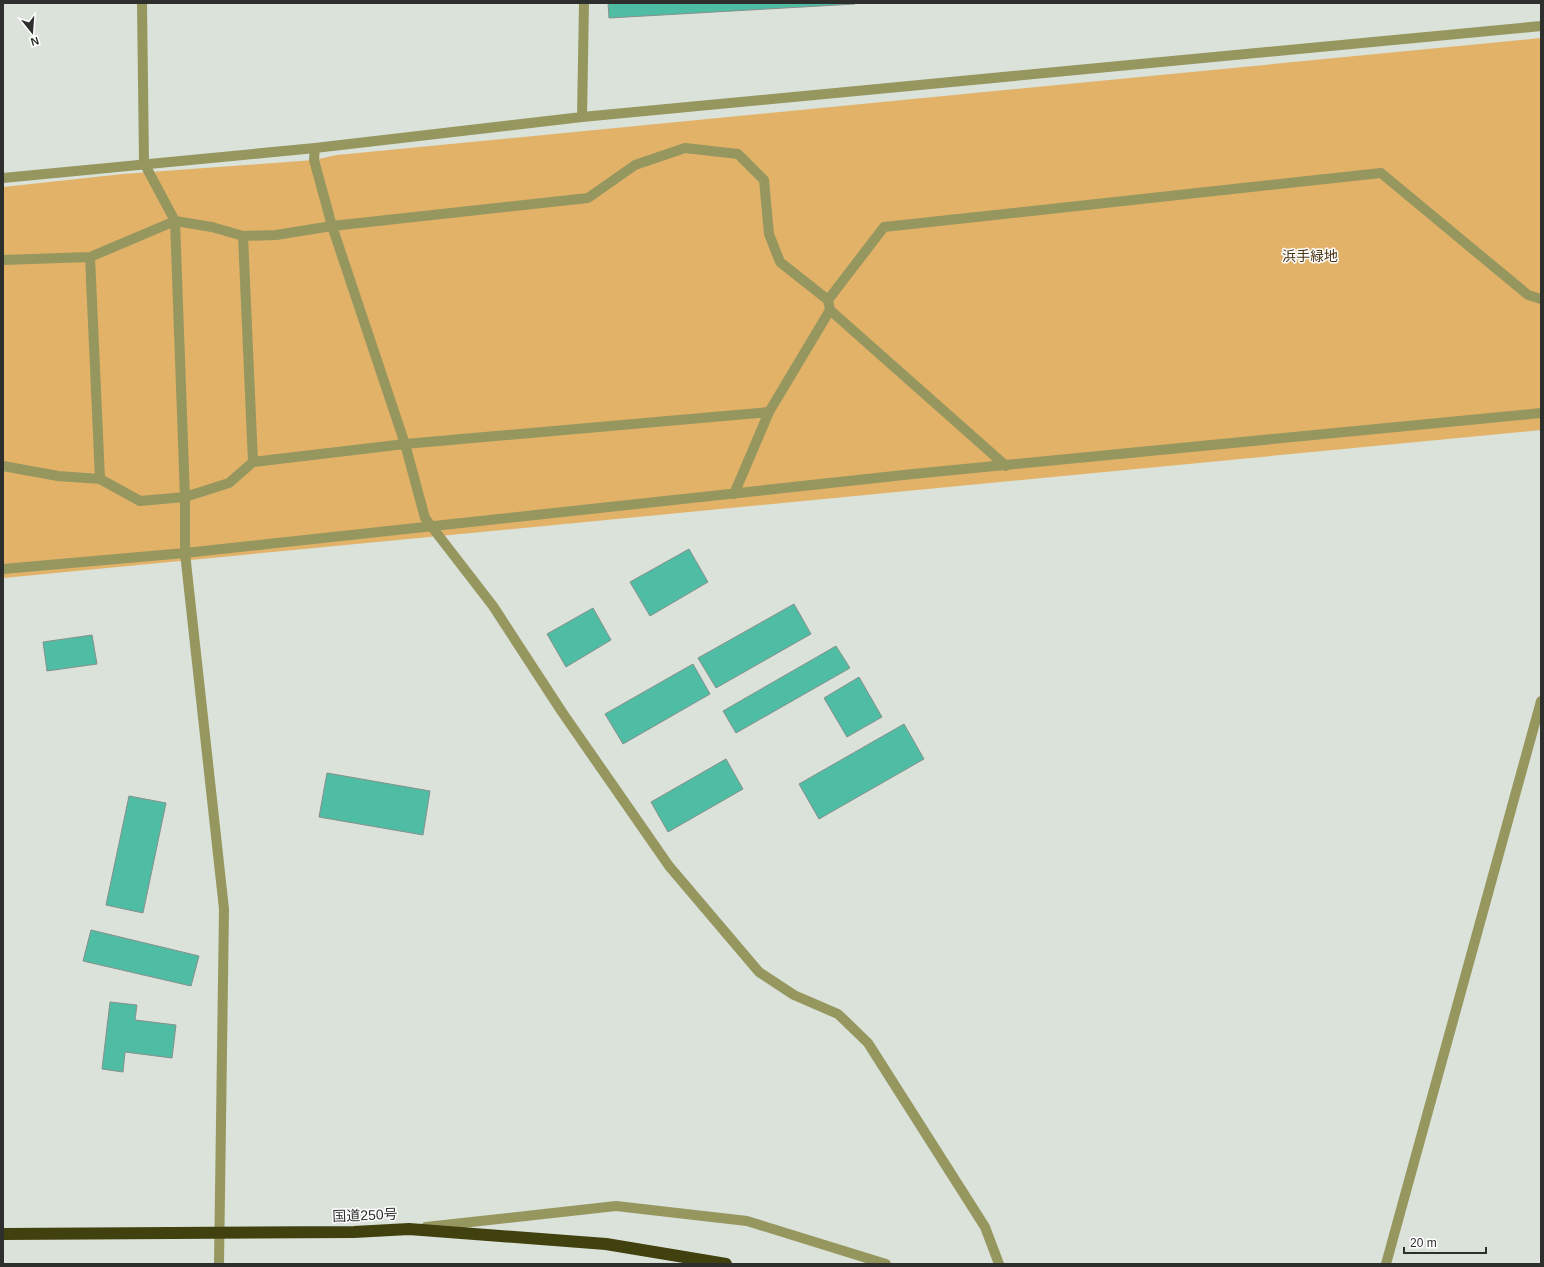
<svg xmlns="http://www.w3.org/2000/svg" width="1544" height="1267" viewBox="0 0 1544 1267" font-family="Helvetica,'Noto Sans JP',sans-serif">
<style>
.green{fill:#e3b269}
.building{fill:#4fbda3;stroke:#85908d}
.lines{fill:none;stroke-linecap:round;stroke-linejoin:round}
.minor{stroke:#96975f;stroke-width:10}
.highway{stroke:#414110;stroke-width:12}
.labels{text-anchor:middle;stroke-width:3;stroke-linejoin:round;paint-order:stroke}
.park-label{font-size:14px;fill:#483313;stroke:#fff}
.street-label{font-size:14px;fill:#2c2f2c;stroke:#fff}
</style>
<rect width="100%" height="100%" fill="#dae2d9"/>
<path class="green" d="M1541,38V430L3,578V187L123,174L314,160L337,155Z"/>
<path class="building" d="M608,3H855V4L609,18Z
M689,549L708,582L650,616L630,582Z
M794,604L811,634L716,688L698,658Z
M593,608L611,640L566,667L547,634Z
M92,635L97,664L47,671L43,642Z
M836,646L850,668L736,733L723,711Z
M693,664L710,694L623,744L605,714Z
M859,677L882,717L847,737L824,698Z
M904,724L924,759L819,819L799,784Z
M726,759L743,789L668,832L651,802Z
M327,773L430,791L423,835L319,817Z
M129,796L166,803L143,913L106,905Z
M91,930L199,956L191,986L83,961Z
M110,1002L137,1005L135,1020L176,1025L172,1058L125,1052L123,1072L102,1069Z"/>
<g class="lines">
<path class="minor" d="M142,3L144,163L175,221L185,497V553L224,909L219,1264
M582,117L584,3
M315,148L314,160L332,226L405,444L425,518L493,606L562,712L669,866L759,972L794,995L838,1014L868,1043L985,1227L999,1264
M3,178L315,148L582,117L1541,26
M243,236L253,462
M90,257L100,479
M3,260L90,257L175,221L212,227L243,236L276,235L332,226L588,198L635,165L685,148L738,154L764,180L769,234L780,262L828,300L830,310L769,412L405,444L253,462L229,483L185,497L140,501L100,479L58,476L3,466
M828,300L884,227L1381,173L1528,295L1541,299
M830,310L1006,466
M734,494L769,412
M3,569L185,553L913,474L1541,413
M426,1227L616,1206L747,1221L886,1264
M1386,1264L1541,701"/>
<path class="highway" d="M3,1234L354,1232L409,1229L606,1244L726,1264"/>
</g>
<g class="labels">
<g class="park-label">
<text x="1310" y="261">浜手緑地</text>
</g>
<g class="street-label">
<text transform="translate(365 1215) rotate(-2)" y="5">国道250号</text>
</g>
</g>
<rect width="1544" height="1267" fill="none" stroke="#2c2f2c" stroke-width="8"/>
<g transform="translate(32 32) rotate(163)" stroke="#ffffff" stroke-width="3" paint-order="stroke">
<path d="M0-3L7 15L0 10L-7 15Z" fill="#2c2f2c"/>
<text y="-6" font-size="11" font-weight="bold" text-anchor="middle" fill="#2c2f2c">N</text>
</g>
<path d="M1404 1247v6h82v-6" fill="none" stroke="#2c2f2c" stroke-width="2"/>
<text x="1410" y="1247" font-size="12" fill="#2c2f2c" stroke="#ffffff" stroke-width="3" paint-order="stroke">20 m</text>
</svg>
